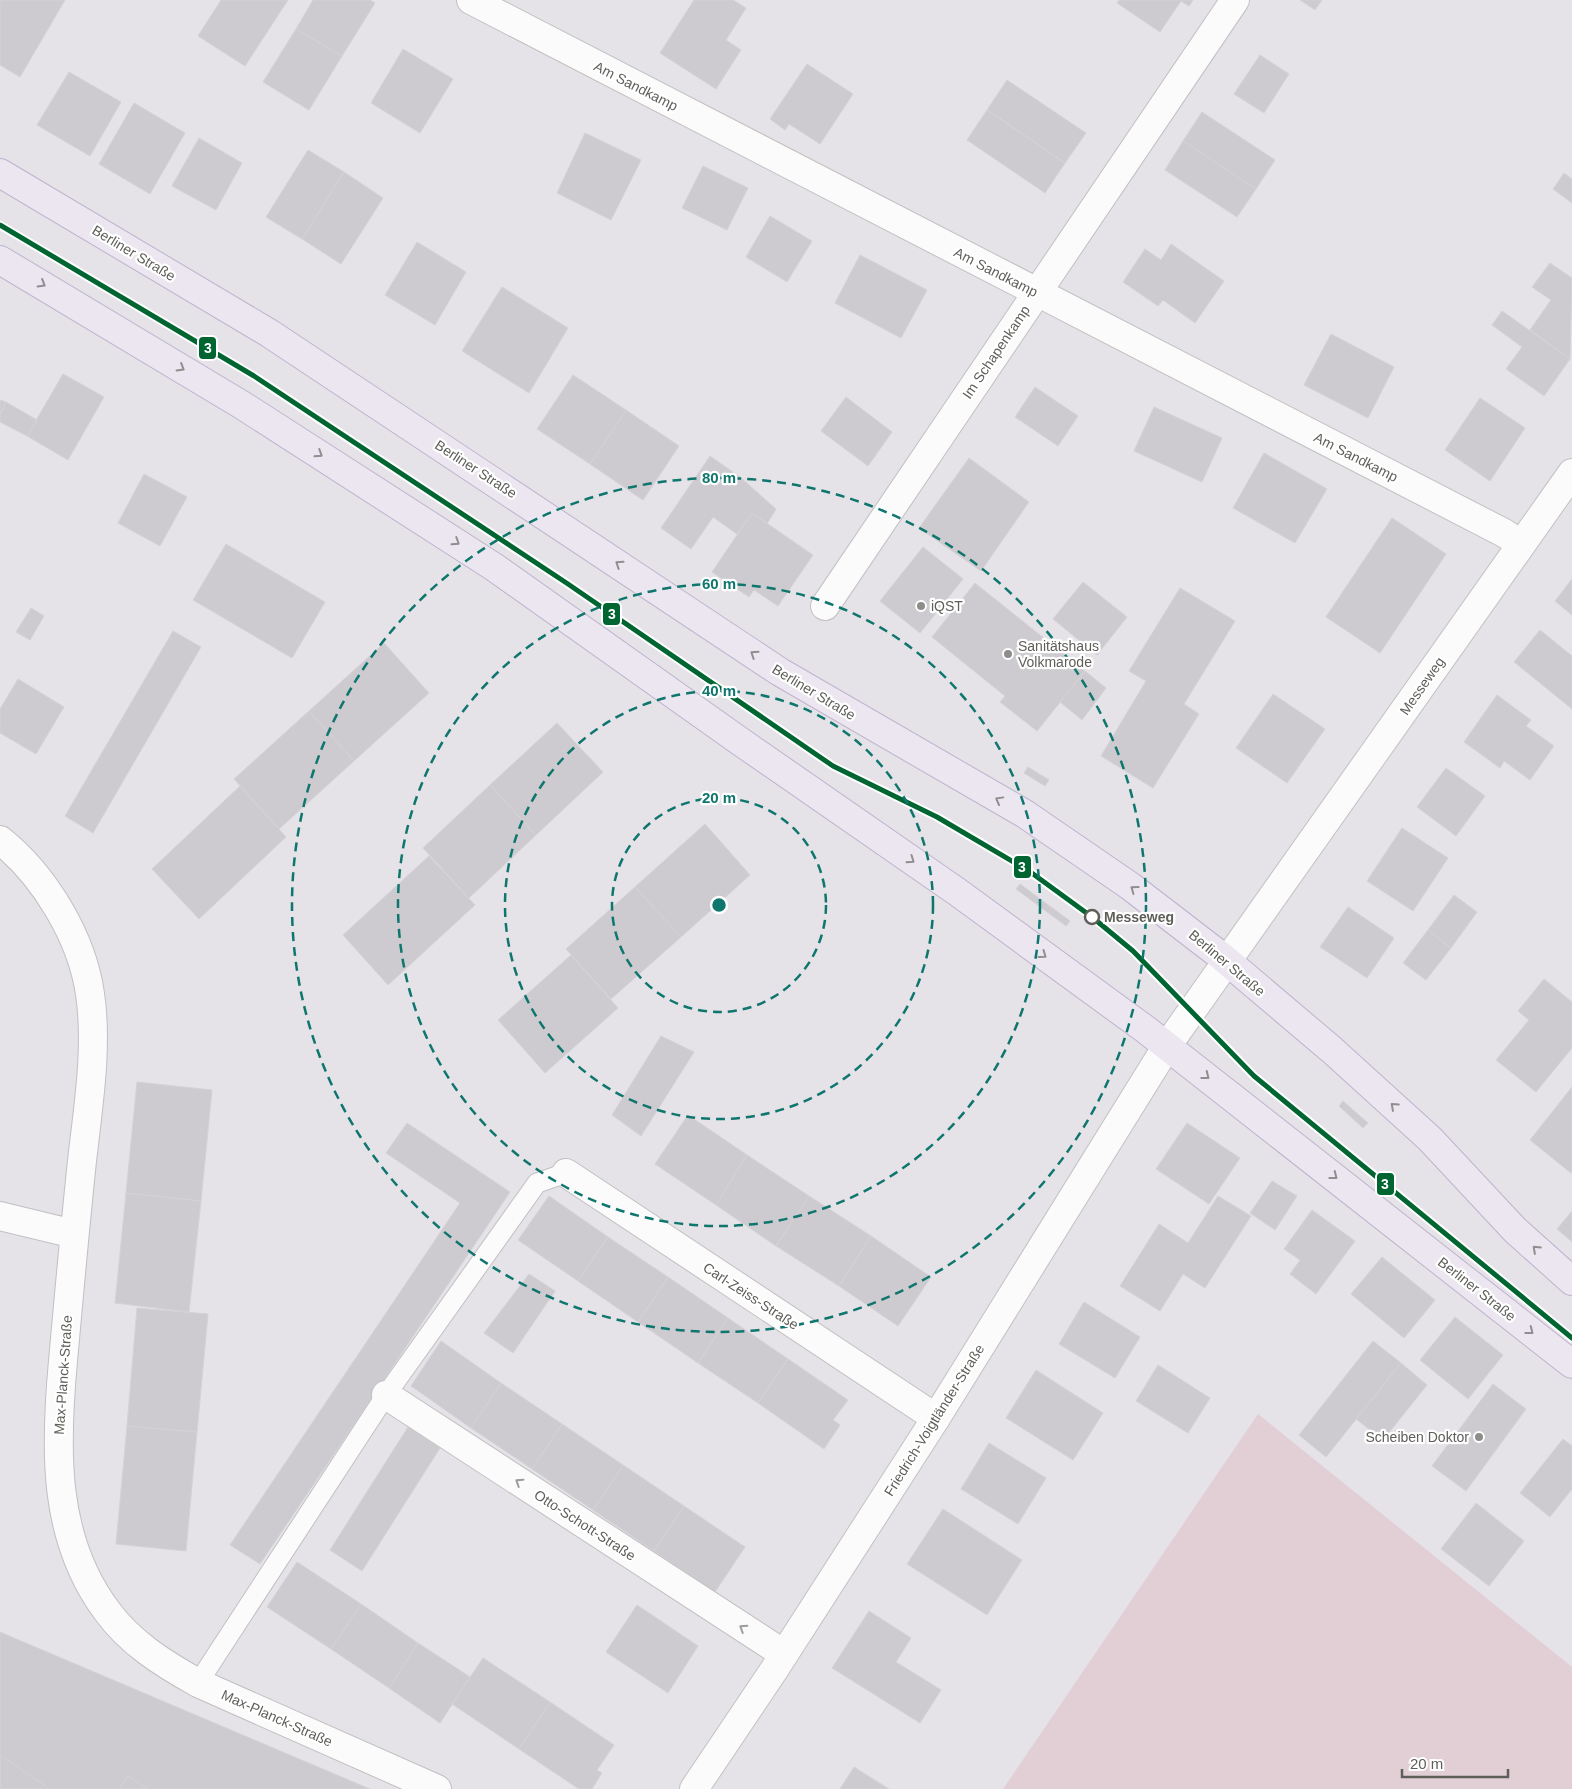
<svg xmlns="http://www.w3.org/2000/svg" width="1572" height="1789" viewBox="0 0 1572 1789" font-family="Helvetica,sans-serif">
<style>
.pitch{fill:#e2cfd6}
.building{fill:#cdcbcf;stroke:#d4d2d7}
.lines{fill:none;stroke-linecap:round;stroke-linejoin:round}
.service-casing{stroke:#c1c0c1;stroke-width:21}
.minor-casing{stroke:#c1c0c1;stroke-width:30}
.secondary-casing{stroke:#c3c2c2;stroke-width:30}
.primary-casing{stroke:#beb3cd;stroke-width:30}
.service{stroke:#fbfbfc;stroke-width:19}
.minor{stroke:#fbfbfc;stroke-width:28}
.secondary{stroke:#fbfbfc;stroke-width:28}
.primary{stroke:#ece6f0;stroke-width:28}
.tram-1-casing{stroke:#fff;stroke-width:9}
.tram-1{stroke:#006531;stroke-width:5}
.oneway{stroke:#908e8e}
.oneway2{stroke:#9d9d9a}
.ring{fill:none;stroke:#0f766e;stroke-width:2.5;stroke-dasharray:9 6}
.poi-dot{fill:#8d8d8b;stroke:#fff;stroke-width:2}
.stop-dot{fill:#fff;stroke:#5e5f59;stroke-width:2.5}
.labels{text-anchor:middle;stroke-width:4.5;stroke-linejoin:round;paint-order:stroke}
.street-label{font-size:14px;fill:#5e5f59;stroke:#fff}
.poi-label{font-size:14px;fill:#5e5f59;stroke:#fff;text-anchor:start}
.stop-label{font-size:14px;font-weight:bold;fill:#5e5f59;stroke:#fff;text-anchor:start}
.centre{fill:#0f766e;stroke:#fff;stroke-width:2.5}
.ring-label{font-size:15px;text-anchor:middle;font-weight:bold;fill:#0f766e;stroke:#fff;stroke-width:4.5;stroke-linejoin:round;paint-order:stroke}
.line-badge{stroke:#fff;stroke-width:2}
.badge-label{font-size:14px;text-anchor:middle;font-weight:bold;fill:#fff}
</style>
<rect width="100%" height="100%" fill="#e5e2e8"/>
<path class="pitch" d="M1258,1414L1572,1667V1789H1003Z"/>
<path class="building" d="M0,0H65L20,77L0,65Z
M221,0H288L245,66L198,36Z
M313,0H370L375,3L342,56L296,29Z
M694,0H733L746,8L726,40L741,50L716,89L660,53Z
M1119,0H1193L1189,6L1181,1L1160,32L1117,3Z
M1300,0H1322L1315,10Z
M296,29L342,56L309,110L263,82Z
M403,49L453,79L420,133L371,103Z
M1260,55L1289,74L1264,113L1234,94Z
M807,64L853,94L820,144L789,124L785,130L770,119Z
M69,72L121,102L90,156L37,125Z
M1007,80L1086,133L1065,163L987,110Z
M134,103L185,133L150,194L99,164Z
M987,110L1065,163L1045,193L967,140Z
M1202,112L1275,160L1256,189L1183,141Z
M585,133L641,160L611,220L557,193Z
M199,138L242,163L216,210L172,186Z
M1183,141L1256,189L1237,217L1165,170Z
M308,150L344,172L302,239L266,217Z
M703,166L748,188L727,230L682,208Z
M344,172L383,198L341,264L302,239Z
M1564,173L1572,179V203L1553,189Z
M770,216L812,241L787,282L746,257Z
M417,242L466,272L435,325L385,295Z
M1171,244L1224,281L1195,323L1163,300L1158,306L1123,282L1145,249L1161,260Z
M860,255L927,290L901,338L835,303Z
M1550,263L1572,278L1570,359L1530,330L1551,300L1532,287Z
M502,287L568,328L529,393L462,351Z
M1502,311L1570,359L1544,396L1506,369L1522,347L1492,325Z
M1331,334L1394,367L1368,418L1304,385Z
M63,374L104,397L68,460L27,436Z
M573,375L626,410L590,464L537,429Z
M1035,387L1078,416L1058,446L1015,417Z
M846,397L892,432L868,466L821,431Z
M1480,398L1525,428L1490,481L1445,450Z
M0,400L6,402L0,415Z
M6,402L37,420L27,436L0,422V415Z
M1154,407L1222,438L1202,482L1134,451Z
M626,410L679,446L643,500L590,464Z
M1264,453L1327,489L1295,543L1233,508Z
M710,456L740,477L776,509L767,524L752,513L737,534L713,517L691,549L661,528Z
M969,458L1029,502L981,571L919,528Z
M144,474L187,497L160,546L118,523Z
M752,513L813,555L778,606L754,590L749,597L712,572Z
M1392,518L1446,554L1380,653L1326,617Z
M226,544L325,602L292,658L193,600Z
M923,547L963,579L920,633L880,601Z
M1572,579V615L1555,601Z
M1083,582L1127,617L1097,655L1053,619Z
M975,583L1085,671L1037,731L1000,702L1005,696L932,637Z
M1180,588L1235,621L1184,704L1199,714L1153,788L1101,756L1146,681L1129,671Z
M31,608L44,616L30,640L16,632Z
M1540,630L1572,656V709L1514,662Z
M173,631L201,647L93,833L65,816Z
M384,643L429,693L354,761L309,711Z
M1085,671L1106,688L1082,720L1060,702Z
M18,679L64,707L36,754L0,733V709Z
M1273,694L1325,729L1287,783L1236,748Z
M1497,695L1531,720L1526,726L1554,746L1530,780L1504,761L1500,768L1464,742Z
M309,711L354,761L279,829L234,779Z
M557,723L603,772L536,835L490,785Z
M1028,767L1049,780L1045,786L1024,773Z
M1446,768L1485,796L1456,836L1417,807Z
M490,785L536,835L469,898L423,848Z
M240,786L286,837L199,919L152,869Z
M705,824L750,875L681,937L635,887Z
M1402,828L1448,858L1413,911L1367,881Z
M429,856L475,905L388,985L343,935Z
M1020,884L1070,921L1066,926L1016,889Z
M635,887L681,937L611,999L566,949Z
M1454,895L1477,912L1451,948L1428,930Z
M1348,907L1394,938L1367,978L1320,947Z
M1428,930L1451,948L1426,980L1403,963Z
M571,955L618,1008L545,1073L498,1020Z
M1544,979L1572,1002V1048L1536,1092L1496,1060L1529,1020L1518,1011Z
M661,1036L694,1052L641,1136L612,1115Z
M137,1082L212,1090L201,1201L126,1193Z
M1572,1087V1171L1571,1173L1530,1140Z
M1343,1101L1368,1123L1363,1128L1339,1106Z
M688,1115L747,1155L716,1205L655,1164Z
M407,1123L510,1192L260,1564L230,1545L460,1203L386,1153Z
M1187,1123L1240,1158L1209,1204L1156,1169Z
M747,1155L809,1196L776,1246L716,1205Z
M1272,1181L1297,1196L1275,1230L1250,1213Z
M126,1193L201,1201L189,1312L115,1303Z
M549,1196L608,1237L578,1281L518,1240Z
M809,1196L871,1236L839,1286L776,1246Z
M1218,1196L1251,1216L1205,1288L1183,1274L1160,1311L1120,1286L1159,1224L1188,1243Z
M1312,1210L1355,1241L1316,1294L1290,1274L1300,1260L1284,1249Z
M1572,1211V1242L1557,1229Z
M871,1236L931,1277L898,1326L839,1286Z
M608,1237L668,1277L638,1322L578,1281Z
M1382,1257L1435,1300L1404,1338L1351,1294Z
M529,1274L555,1291L513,1353L484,1333Z
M668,1277L728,1318L698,1363L638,1322Z
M1084,1302L1140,1337L1115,1378L1059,1344Z
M137,1308L208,1314L197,1432L127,1426Z
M1455,1317L1503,1355L1468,1399L1420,1360Z
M728,1318L788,1359L758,1403L698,1363Z
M441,1341L501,1383L471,1428L411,1386Z
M1373,1341L1401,1363L1326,1457L1299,1435Z
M788,1359L848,1400L833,1420L840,1425L824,1449L758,1403Z
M1401,1363L1427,1385L1383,1440L1356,1419Z
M1158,1365L1210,1398L1188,1433L1136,1401Z
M1036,1370L1103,1413L1073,1460L1006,1418Z
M501,1383L562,1424L532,1469L471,1428Z
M1493,1384L1526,1409L1466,1491L1432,1466Z
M562,1424L623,1465L593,1510L532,1469Z
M127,1426L197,1432L186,1551L116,1544Z
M408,1427L440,1448L362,1571L330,1550Z
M1563,1439L1572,1446V1489L1550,1517L1520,1493Z
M989,1443L1046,1478L1018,1524L961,1489Z
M623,1465L684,1506L654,1551L593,1510Z
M1476,1503L1524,1541L1489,1586L1441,1549Z
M684,1506L745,1547L715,1592L654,1551Z
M943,1509L1022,1560L987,1615L907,1564Z
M297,1562L361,1604L331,1649L267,1607Z
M361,1604L418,1643L389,1688L331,1649Z
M637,1605L698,1646L668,1693L606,1652Z
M869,1611L911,1638L896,1662L941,1690L920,1723L832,1668Z
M0,1632L370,1789H0Z
M418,1643L470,1677L440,1723L389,1688Z
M483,1658L550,1702L519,1749L452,1704Z
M550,1702L614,1745L597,1770L602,1773L592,1789H579L519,1749Z
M0,1755L50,1789H0Z
M854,1767L889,1789H840Z
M128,1776L148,1789H119Z"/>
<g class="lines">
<defs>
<path id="service" d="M198,1683L386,1395L537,1183L566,1173"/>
<path id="minor" d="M471,0L1504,533L1521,544
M825,606L1235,0
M0,840C44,875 82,937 90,994C98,1048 88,1107 82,1161C75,1227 69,1294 63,1361C55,1447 52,1538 107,1611C130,1643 164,1664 198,1683L437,1789
M566,1173L936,1418
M0,1216L74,1234
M386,1395L784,1654"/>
<path id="secondary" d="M694,1789L774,1670L936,1418L1167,1046L1572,473"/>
<path id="primary" d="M0,173L269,333L780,672L1025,814L1130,886L1221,956L1332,1050L1430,1139L1515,1230L1572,1281
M0,260L242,405L494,567L741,742L956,891L1145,1029L1572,1364"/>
</defs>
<use href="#service" class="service-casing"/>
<use href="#minor" class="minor-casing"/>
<use href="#secondary" class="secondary-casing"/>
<use href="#primary" class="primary-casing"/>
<use href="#service" class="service"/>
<use href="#minor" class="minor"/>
<use href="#secondary" class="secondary"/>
<use href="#primary" class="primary"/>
<defs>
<path id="tram-1" d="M0,225L254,376L568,584L833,766L937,817L1029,871L1092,917L1133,951L1254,1076L1572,1338"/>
</defs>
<use href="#tram-1" class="tram-1-casing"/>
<use href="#tram-1" class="tram-1"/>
</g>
<defs><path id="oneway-chevron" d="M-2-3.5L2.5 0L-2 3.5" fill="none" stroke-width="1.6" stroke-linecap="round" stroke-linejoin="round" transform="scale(1.25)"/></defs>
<g class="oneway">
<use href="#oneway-chevron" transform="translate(42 284) rotate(31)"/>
<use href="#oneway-chevron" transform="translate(181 368) rotate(31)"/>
<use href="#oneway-chevron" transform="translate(319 454) rotate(33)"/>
<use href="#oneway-chevron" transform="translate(456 542) rotate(33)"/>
<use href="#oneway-chevron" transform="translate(619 564) rotate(-146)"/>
<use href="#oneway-chevron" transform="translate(754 654) rotate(-146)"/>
<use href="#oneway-chevron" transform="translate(999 800) rotate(-151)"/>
<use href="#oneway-chevron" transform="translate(911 860) rotate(35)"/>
<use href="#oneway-chevron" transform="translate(1134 889) rotate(-144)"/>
<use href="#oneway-chevron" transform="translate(1043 955) rotate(36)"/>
<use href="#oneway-chevron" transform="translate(1206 1076) rotate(38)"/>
<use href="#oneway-chevron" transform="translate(1394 1106) rotate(-138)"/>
<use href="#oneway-chevron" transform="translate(1334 1176) rotate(38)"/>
<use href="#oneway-chevron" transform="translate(1536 1249) rotate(-137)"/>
<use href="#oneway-chevron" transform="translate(1530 1331) rotate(38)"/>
</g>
<g class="oneway2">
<use href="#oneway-chevron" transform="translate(519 1482) rotate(-147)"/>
<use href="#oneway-chevron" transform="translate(743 1628) rotate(-147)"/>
</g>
<g class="ring">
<circle cx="719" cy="905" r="107"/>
<circle cx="719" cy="905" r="214"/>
<circle cx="719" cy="905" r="321"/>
<circle cx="719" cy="905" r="427"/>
</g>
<g class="poi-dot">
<circle cx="921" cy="606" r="5"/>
<circle cx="1008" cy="654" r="5"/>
<circle cx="1479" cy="1437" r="5"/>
</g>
<circle class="stop-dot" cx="1092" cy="917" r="7"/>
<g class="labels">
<g class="street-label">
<text transform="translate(636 86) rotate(27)" y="5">Am Sandkamp</text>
<text transform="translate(134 253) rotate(31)" y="5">Berliner Straße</text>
<text transform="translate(996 272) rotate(27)" y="5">Am Sandkamp</text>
<text transform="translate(996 352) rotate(-56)" y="5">Im Schapenkamp</text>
<text transform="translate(1356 457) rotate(27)" y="5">Am Sandkamp</text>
<text transform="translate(476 469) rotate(33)" y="5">Berliner Straße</text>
<text transform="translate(1422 686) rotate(-55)" y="5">Messeweg</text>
<text transform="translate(814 692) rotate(31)" y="5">Berliner Straße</text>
<text transform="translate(1227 963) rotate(40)" y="5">Berliner Straße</text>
<text transform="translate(1477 1289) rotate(38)" y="5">Berliner Straße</text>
<text transform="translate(751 1296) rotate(33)" y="5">Carl-Zeiss-Straße</text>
<text transform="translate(63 1375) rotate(-86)" y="5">Max-Planck-Straße</text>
<text transform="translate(934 1420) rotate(-58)" y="5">Friedrich-Voigtländer-Straße</text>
<text transform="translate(585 1525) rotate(33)" y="5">Otto-Schott-Straße</text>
<text transform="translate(277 1718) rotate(24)" y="5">Max-Planck-Straße</text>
</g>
<g class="poi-label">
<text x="931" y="611">iQST</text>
<text x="1018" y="651">Sanitätshaus<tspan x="1018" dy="16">Volkmarode</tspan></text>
<text x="1469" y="1442" text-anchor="end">Scheiben Doktor</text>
</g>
<g class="stop-label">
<text x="1104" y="922">Messeweg</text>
</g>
</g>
<circle cx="719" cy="905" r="8" class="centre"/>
<g class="ring-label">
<text x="719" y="483">80 m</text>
<text x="719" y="589">60 m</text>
<text x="719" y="696">40 m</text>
<text x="719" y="803">20 m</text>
</g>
<g class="line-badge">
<rect x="198" y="336" width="19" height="24" rx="5" fill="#006531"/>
<rect x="602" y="602" width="19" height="24" rx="5" fill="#006531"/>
<rect x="1013" y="855" width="19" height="24" rx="5" fill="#006531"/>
<rect x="1376" y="1172" width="19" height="24" rx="5" fill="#006531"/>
</g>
<g class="badge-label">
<text x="208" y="353">3</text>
<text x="612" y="619">3</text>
<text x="1022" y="872">3</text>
<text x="1385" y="1189">3</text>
</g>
<path d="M1402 1769v8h106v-8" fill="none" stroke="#5e5f59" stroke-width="2.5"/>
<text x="1410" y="1769" font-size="15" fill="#5e5f59" stroke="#ffffff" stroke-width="4" paint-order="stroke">20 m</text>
</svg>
